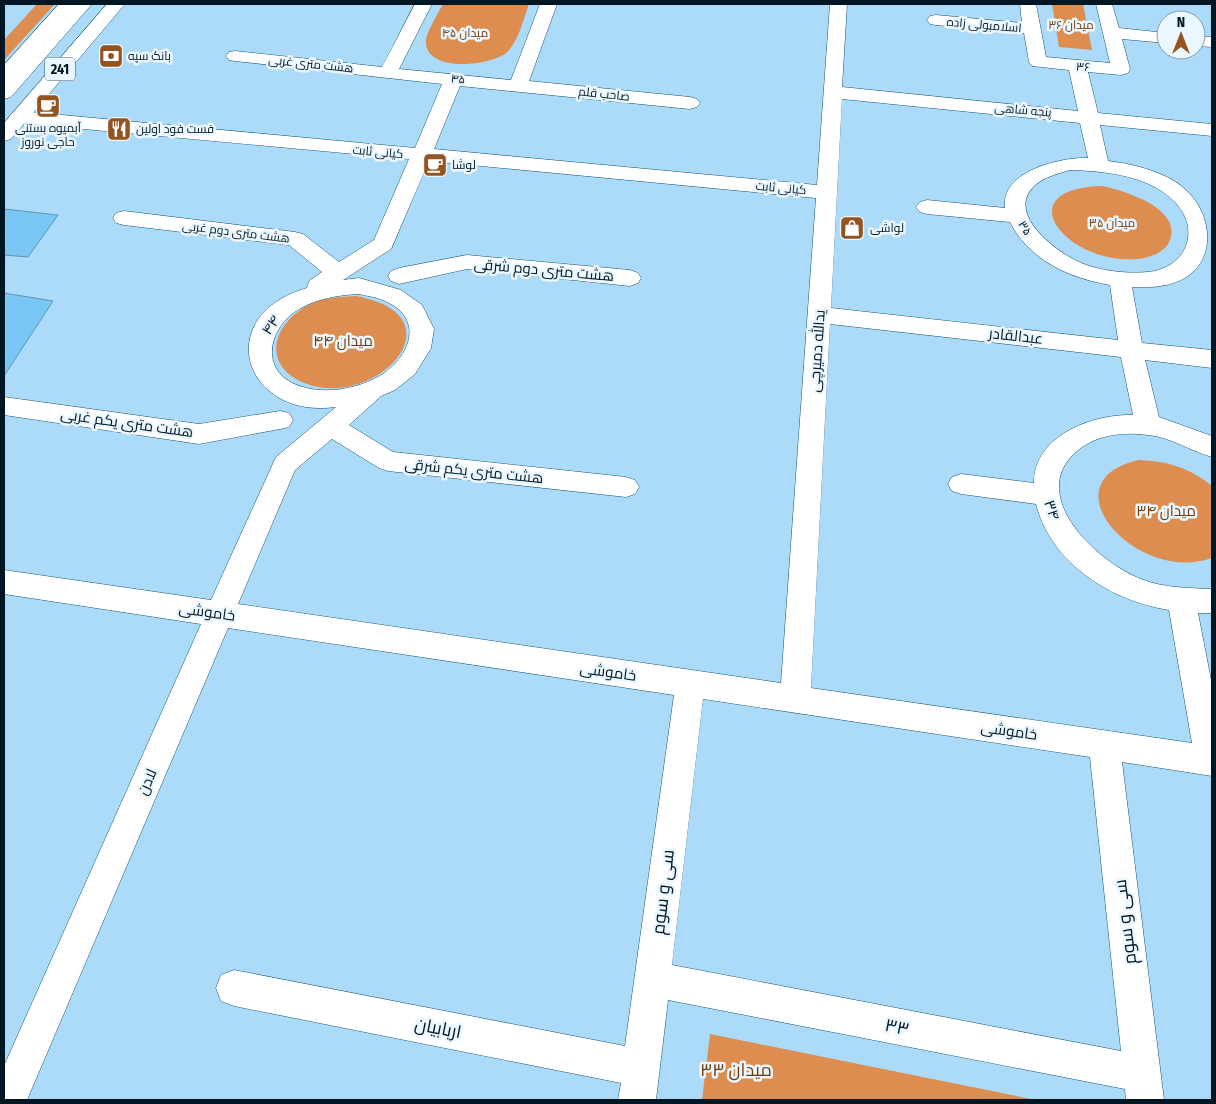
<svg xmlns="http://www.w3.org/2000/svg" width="1216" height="1104" viewBox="0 0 1216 1104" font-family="'Fira Sans Condensed',Cairo,sans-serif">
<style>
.green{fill:#dd8d4f}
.building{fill:#7ac6f5;stroke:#5d96b9}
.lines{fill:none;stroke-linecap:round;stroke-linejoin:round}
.minor-casing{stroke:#175474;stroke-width:1}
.major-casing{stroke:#175474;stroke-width:1}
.minor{fill:#fff;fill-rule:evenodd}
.major{fill:#fff;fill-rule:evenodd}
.labels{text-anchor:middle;stroke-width:5;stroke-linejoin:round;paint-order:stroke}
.far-street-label{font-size:12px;fill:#011623;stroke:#ebf7fe}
.far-park-label{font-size:12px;fill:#703b0b;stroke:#ebf7fe}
.far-poi-label{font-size:12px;fill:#011623;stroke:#ebf7fe;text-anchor:start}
.shield{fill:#ebf7fe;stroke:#475a65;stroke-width:1}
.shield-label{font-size:14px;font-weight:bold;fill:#011623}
.street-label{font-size:15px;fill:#011623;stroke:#ebf7fe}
.park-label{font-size:15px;fill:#703b0b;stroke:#ebf7fe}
.near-street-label{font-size:18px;fill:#011623;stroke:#ebf7fe}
.near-park-label{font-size:18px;fill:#703b0b;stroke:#ebf7fe}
</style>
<rect width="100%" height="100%" fill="#acdbf9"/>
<path class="green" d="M37,4H55L4,60V40Z
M443,4H529C524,18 518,43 506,53C490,66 426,73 426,42C425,34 439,12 443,4Z
M1052,4H1083L1092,50L1059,47Z
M1102,186C1123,190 1185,209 1169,242C1164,253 1148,258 1137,259C1067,265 1005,189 1102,186Z
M356,296C463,316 377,409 307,384C257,365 274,319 315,302C328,297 342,297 356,296Z
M1139,460C1168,461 1190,468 1212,486V558C1136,585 1044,481 1139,460Z
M710,1034L1036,1100H702Z"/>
<path class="building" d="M4,209L58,215L28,257L4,255Z
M4,293L53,301L4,376Z"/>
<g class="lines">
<defs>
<path id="minor" d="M74,4H92L11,97L4,99V82Z
M415,4H432L399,69L511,80L540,4H557L529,81L690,97L697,99L700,103L697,107L690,109L460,86L434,149L817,185L830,4H847L842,87L1078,111L1069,70L1032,66L1029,62L1024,33L936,25L930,24L927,20L930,16L936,15L1022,23L1020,4H1036L1046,57L1110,63L1096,4H1112L1119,28L1166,33V43L1122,39L1130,69L1128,73L1121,75L1088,72L1098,113L1212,124V136L1100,125L1108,161C1134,164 1171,173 1189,193C1212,217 1216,259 1185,278C1169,287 1150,288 1132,287L1142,343L1212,350V368L1145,360L1159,417L1212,436V457C1190,451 1171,437 1148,435C1126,432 1101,434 1082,447C1021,491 1095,561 1141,579C1163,588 1189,588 1212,589V613H1198L1212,685V776L1122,762L1164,1100H1126L1125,1089L668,1000L656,1100H618L621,1083L234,1006L221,1001L216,988L221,975L234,970L625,1046L674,695L228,628L27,1100H4V1066L201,624L4,594V570L211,600L276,457L336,407C243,420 211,315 307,288L309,281L322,272L289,245L124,225L116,223L113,218L116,213L124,211L295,232L303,234L339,262L374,240L409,159L19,123L12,121L9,117L12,113L19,111L415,148L442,84L235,61L229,60L226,56L229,52L235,51L382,67ZM842,99L1080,123L1088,158C1061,157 1000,171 1005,208L927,200L920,202L916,207L920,212L927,214L1010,222C1029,260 1069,278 1110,285L1118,340L831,308ZM429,161L816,198L781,683L238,604L295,470L332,439L379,468L388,471L626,497L635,494L639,487L635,480L626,477L393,452L349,425L381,396L395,390L415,374L431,348L434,329L422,305L401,290L359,278L343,280L391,249ZM1070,170C1104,171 1148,175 1174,201C1202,229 1187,268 1148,272C1126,274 1101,271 1081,263C1060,254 1014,221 1028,194C1036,179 1056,174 1070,170ZM359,294C367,296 377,297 385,301C427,319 409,361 376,378C355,389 326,394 303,387C258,375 266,327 301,308C319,298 339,295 359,294ZM830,324L1121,357L1133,415C1093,414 1034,435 1034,483L961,474L952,477L948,484L952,491L961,494L1036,504C1051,564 1112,601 1169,610L1192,743L811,688ZM703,699L1090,757L1121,1051L672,965Z
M1196,36L1212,37V47L1196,46Z
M467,255L630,270L638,273L641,278L638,283L630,286L467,269L399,284L391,281L388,276L391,271L399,268Z
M4,397L199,424L280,411L289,413L293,420L289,427L280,429L199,444L4,415Z"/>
<path id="major" d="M59,4H77L11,80L4,82V65Z
M107,4H125L11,139L4,141V123Z"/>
</defs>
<use href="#minor" class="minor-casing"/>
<use href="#major" class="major-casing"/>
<use href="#minor" class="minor"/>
<use href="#major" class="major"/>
</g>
<defs>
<symbol id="bank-square" viewBox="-11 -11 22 22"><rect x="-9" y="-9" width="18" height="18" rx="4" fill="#95541f" stroke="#ebf7fe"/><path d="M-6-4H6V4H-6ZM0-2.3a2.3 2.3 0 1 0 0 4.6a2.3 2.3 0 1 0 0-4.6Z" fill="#fff"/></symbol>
<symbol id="cafe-square" viewBox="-11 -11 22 22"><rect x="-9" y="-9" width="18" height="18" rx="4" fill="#95541f" stroke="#ebf7fe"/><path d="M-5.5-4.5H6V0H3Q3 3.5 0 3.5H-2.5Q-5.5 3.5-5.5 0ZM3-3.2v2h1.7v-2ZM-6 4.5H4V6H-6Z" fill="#fff"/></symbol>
<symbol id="restaurant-square" viewBox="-11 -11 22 22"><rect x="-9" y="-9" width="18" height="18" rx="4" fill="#95541f" stroke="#ebf7fe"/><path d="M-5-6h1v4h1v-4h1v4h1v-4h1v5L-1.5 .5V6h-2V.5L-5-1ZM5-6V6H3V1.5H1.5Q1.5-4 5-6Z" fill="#fff"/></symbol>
<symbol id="shop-square" viewBox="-11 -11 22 22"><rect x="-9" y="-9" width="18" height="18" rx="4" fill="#95541f" stroke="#ebf7fe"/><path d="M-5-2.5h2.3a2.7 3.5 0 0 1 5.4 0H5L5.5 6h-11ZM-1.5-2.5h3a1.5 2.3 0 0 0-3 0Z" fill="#fff"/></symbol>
</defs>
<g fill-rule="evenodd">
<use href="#bank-square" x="97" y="42" width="28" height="28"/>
<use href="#cafe-square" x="34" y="92" width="28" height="28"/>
<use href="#restaurant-square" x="105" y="115" width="28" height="28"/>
<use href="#cafe-square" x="421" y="151" width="28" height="28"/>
<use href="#shop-square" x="838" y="214" width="28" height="28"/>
</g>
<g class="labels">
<g class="far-street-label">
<text transform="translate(984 25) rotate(5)" y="4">اسلامبولی زاده</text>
<text transform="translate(311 64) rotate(6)" y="4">هشت متری غربی</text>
<text transform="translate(1083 67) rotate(4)" y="4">۳۶</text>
<text transform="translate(458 79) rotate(5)" y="4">۴۵</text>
<text transform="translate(604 94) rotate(6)" y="4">صاحب قلم</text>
<text transform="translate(1023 110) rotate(5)" y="4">پنجه شاهی</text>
<text transform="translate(378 152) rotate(5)" y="4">کیانی ثابت</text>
<text transform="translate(781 188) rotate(5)" y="4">کیانی ثابت</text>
<text transform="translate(1025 228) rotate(58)" y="4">۳۵</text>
<text transform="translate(236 232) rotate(7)" y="4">هشت متری دوم غربی</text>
</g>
<g class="far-park-label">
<text x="1071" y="29">میدان ۳۶</text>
<text x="465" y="37">میدان ۴۵</text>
<text x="1112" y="227">میدان ۳۵</text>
</g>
<g class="far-poi-label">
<text x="128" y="60">بانک سپه</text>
<text x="48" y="132" text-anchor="middle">آبمیوه بستنی<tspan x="48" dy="14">حاجی نوروز</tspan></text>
<text x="136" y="133">فست فود اولین</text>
<text x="452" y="169">لوشا</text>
<text x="870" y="232">لواشی</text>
</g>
<rect class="shield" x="45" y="57.5" width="30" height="23" rx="4"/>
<g class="shield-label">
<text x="60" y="74">241</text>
</g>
<g class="street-label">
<text transform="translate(544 270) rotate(5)" y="5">هشت متری دوم شرقی</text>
<text transform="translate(271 325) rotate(-57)" y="5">۴۴</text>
<text transform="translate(1016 336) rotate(6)" y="5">عبدالقادر</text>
<text transform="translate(817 351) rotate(-86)" y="5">یدالله دمیرچی</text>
<text transform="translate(127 423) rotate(8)" y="5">هشت متری یکم غربی</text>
<text transform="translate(474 471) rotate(6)" y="5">هشت متری یکم شرقی</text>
<text transform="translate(1052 510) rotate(71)" y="5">۳۴</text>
<text transform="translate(207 612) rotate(8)" y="5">خاموشی</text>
<text transform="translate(608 672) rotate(8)" y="5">خاموشی</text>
<text transform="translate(1009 731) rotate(8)" y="5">خاموشی</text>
<text transform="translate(147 782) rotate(-66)" y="5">لادن</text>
</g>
<g class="park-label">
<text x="343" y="346">میدان ۴۴</text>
<text x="1166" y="516">میدان ۳۴</text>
</g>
<g class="near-street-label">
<text transform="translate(663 892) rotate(-83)" y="6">سی و سوم</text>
<text transform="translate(1125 922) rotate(-97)" y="6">سی و سوم</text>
<text transform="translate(897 1027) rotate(11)" y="6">۳۳</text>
<text transform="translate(438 1028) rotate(11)" y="6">اربابیان</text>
</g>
<g class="near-park-label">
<text x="736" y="1076">میدان ۳۳</text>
</g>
</g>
<rect width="1216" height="1104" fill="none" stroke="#011623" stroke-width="10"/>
<g transform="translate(1181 35)"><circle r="24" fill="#ebf7fe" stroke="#8d9da6"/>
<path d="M0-4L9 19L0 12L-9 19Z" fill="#95541f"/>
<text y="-8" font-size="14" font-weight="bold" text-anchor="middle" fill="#011623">N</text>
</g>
</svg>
